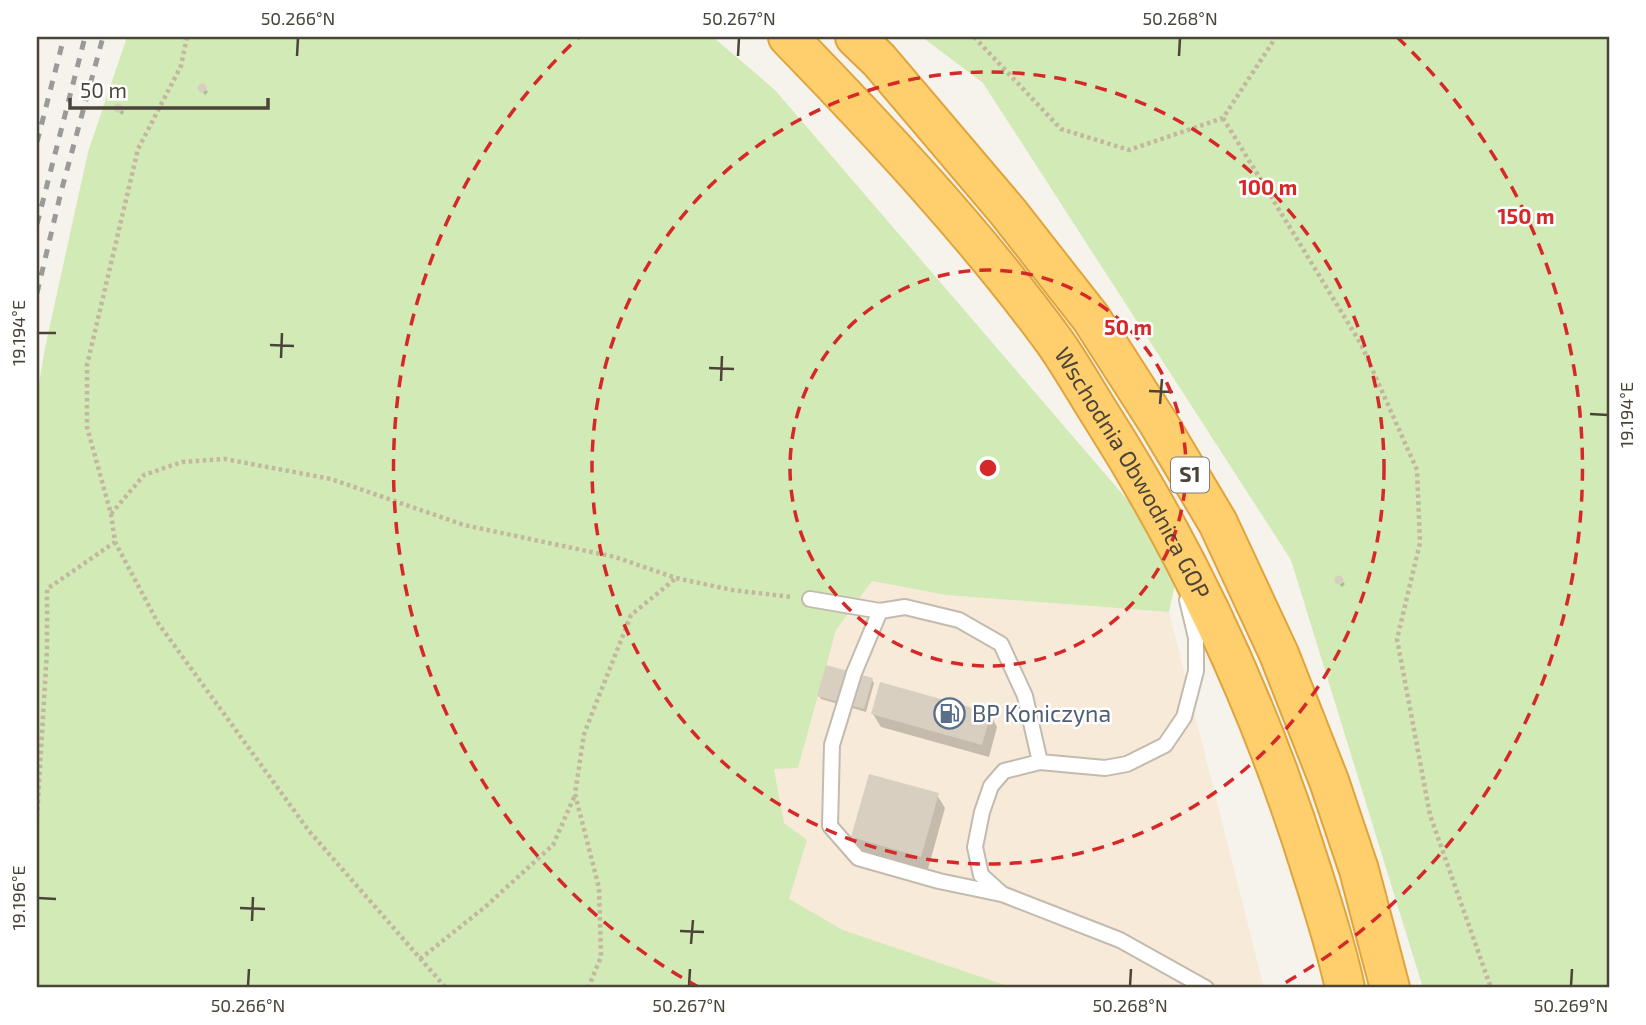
<svg xmlns="http://www.w3.org/2000/svg" width="1646" height="1025" viewBox="0 0 1646 1025" font-family="'Exo 2',sans-serif">
<style>
.commercial{fill:#f7ead8}
.green{fill:#d2eab5}
.shadow{fill:#0003}
.building{fill:#d8cfc1}
.lines{fill:none;stroke-linecap:round;stroke-linejoin:round}
.lane-casing{stroke:#c2bbae;stroke-width:18}
.highway-casing{stroke:#e0a43c;stroke-width:42}
.path{stroke:#c4b79f;stroke-width:4.5;stroke-dasharray:3.5 3.5;stroke-linecap:butt}
.lane{stroke:#fff;stroke-width:14}
.highway{stroke:#ffcf6e;stroke-width:38}
.rail{stroke:#9a9a9a;stroke-width:5;stroke-dasharray:9 9;stroke-linecap:butt}
.ticks{fill:none;stroke:#4b4439;stroke-width:2.5}
.ring{fill:none;stroke:#d62828;stroke-width:3.5;stroke-dasharray:12 9}
.labels{text-anchor:middle;stroke-width:5;stroke-linejoin:round;paint-order:stroke}
.shield{fill:#fff;stroke:#817c74;stroke-width:2}
.shield-label{font-size:21px;font-weight:bold;fill:#4b4439}
.street-label{font-size:23px;fill:#4b4439;stroke:#fff}
.service-label{font-size:23px;fill:#4e5e75;stroke:#fff;text-anchor:start}
.centre{fill:#d62828;stroke:#fff;stroke-width:3.5}
.ring-label{font-size:21px;text-anchor:middle;font-weight:bold;fill:#d62828;stroke:#fff;stroke-width:5;stroke-linejoin:round;paint-order:stroke}
.neatline{fill:none;stroke:#4b4439;stroke-width:2.5}
.ticks-label{font-size:18px;text-anchor:middle;fill:#4b4439}
</style>
<rect width="100%" height="100%" fill="#f6f3ec"/>
<path class="commercial" d="M872,581L946,595L1169,612L1264,988H1014L843,930L788,899L807,841L784,823L774,768H798L836,630Z"/>
<path class="green" d="M127,37H713L775,90L1180,561L1169,612L946,595L872,581L836,630L798,768L774,769L784,823L807,840L789,899L843,930L1014,988H37V395L45,348L88,152Z
M922,37H1609V988H1423L1291,560L983,83Z"/>
<path class="shadow" d="M202,86L208,92L205,95L200,89Z
M118,105L124,112L122,115L116,109Z
M1339,578L1345,584L1342,587L1337,581Z
M872,680L874,683L866,712L821,699L819,696Z
M873,714H990L997,727L989,757L881,727Z
M937,795L945,808L928,869L861,850L853,837Z"/>
<path class="building" d="M197.5 88a4.5 4.5 0 1 1 9 0a4.5 4.5 0 1 1-9 0Z
M113.5 108a4.5 4.5 0 1 1 9 0a4.5 4.5 0 1 1-9 0Z
M1334.5 580a4.5 4.5 0 1 1 9 0a4.5 4.5 0 1 1-9 0Z
M826,665L873,678L864,709L817,696Z
M880,682L991,713L982,745L871,714Z
M869,774L939,793L921,857L851,837Z"/>
<g class="lines">
<defs>
<path id="lane" d="M810,599L880,611L905,607L959,620L1001,644L1025,696L1040,762
M1187,600L1196,638V671L1184,717L1165,745L1127,764L1105,768L1040,762L1004,771L991,786L982,812L975,847L981,875L1002,894L1120,940L1206,988
M880,611L854,673L832,745L830,826L858,858L939,881L1001,894"/>
<g id="highway">
<path id="s1" d="M788,37C882,134 974,232 1054,341C1071,365 1086,392 1102,417C1193,560 1263,713 1313,875C1325,913 1337,950 1345,988"/>
<path d="M855,37L879,60L1008,212L1091,318L1159,424L1218,523L1279,654L1329,781L1359,870L1390,988"/>
</g>
</defs>
<use href="#lane" class="lane-casing"/>
<use href="#highway" class="highway-casing"/>
<path class="path" d="M187,37L181,66L138,149L87,365V427L111,514L115,542L158,623L309,831L446,988
M974,37L1061,129L1129,150L1223,118L1276,37
M1223,118L1361,344L1417,470L1420,543L1397,639L1430,815L1491,988
M111,514L144,475L182,462L225,459L331,479L464,525L615,557L676,578L732,590L792,597
M37,817L47,650V589L115,542
M420,959L485,907L553,845L575,795
M588,988L601,957L599,888L575,794L584,734L631,615L675,579"/>
<use href="#lane" class="lane"/>
<use href="#highway" class="highway"/>
<path class="rail" d="M37,142L64,37
M37,224L85,37
M37,293L61,192L103,37"/>
</g>
<path class="ticks" d="M297,56L298,38M738,56L739,38M1179,56L1180,38M38,333H56M270,345L294,346M281,358L282,333M709,368L734,369M721,381L722,356M1149,391L1173,392M1160,404L1162,379M1590,414L1608,415M38,898L56,899M240,908L265,909M252,921L253,897M680,931L704,932M691,944L693,920M248,986L249,969M689,986L690,969M1130,986L1131,969M1571,986L1572,969"/>
<g class="ring">
<circle cx="988" cy="468" r="198"/>
<circle cx="988" cy="468" r="396"/>
<path d="M700 988A594 594 0 0 1 579 37M1397 37A594 594 0 0 1 1276 988"/>
</g>
<defs>
<symbol id="fuel-ring" viewBox="-11 -11 22 22"><circle r="9.5" fill="#fff" stroke="#5c6f8a" stroke-width="1.5"/><path d="M-5.5-6h7V0h2V4h1.3V-2.5L3-4.5l.8-.8L6-3V5H2.5V1h-1V6h-7ZM-4.2-4.7v3.2H.2V-4.7Z" fill="#5c6f8a"/></symbol>
</defs>
<g fill-rule="evenodd">
<use href="#fuel-ring" x="932" y="696" width="35" height="35"/>
</g>
<g class="labels">
<rect class="shield" x="1171" y="457.5" width="38" height="35" rx="5"/>
<g class="shield-label">
<text x="1190" y="482">S1</text>
</g>
<g class="street-label">
<text dy="8" stroke="none"><textPath href="#s1" startOffset="558">Wschodnia Obwodnica GOP</textPath></text>
</g>
<g class="service-label">
<text x="972" y="722">BP Koniczyna</text>
</g>
</g>
<circle cx="988" cy="468" r="10" class="centre"/>
<g class="ring-label">
<text x="1268" y="195">100 m</text>
<text x="1526" y="224">150 m</text>
<text x="1128" y="335">50 m</text>
</g>
<rect width="1646" height="1025" fill="none" stroke="#ffffff" stroke-width="77"/>
<path d="M70 98v10h198v-10" fill="none" stroke="#4b4439" stroke-width="3.5"/>
<text x="80" y="98" font-size="21" fill="#4b4439" stroke="#ffffff" stroke-width="5" paint-order="stroke">50 m</text>
<rect x="38" y="38" width="1570" height="948" class="neatline"/>
<g class="ticks-label">
<text x="298" y="25">50.266°N</text>
<text x="739" y="25">50.267°N</text>
<text x="1180" y="25">50.268°N</text>
<text transform="translate(19 333) rotate(-90)" y="6">19.194°E</text>
<text transform="translate(1627 415) rotate(-90)" y="6">19.194°E</text>
<text transform="translate(19 898) rotate(-90)" y="6">19.196°E</text>
<text x="248" y="1012">50.266°N</text>
<text x="689" y="1012">50.267°N</text>
<text x="1130" y="1012">50.268°N</text>
<text x="1571" y="1012">50.269°N</text>
</g>
</svg>
